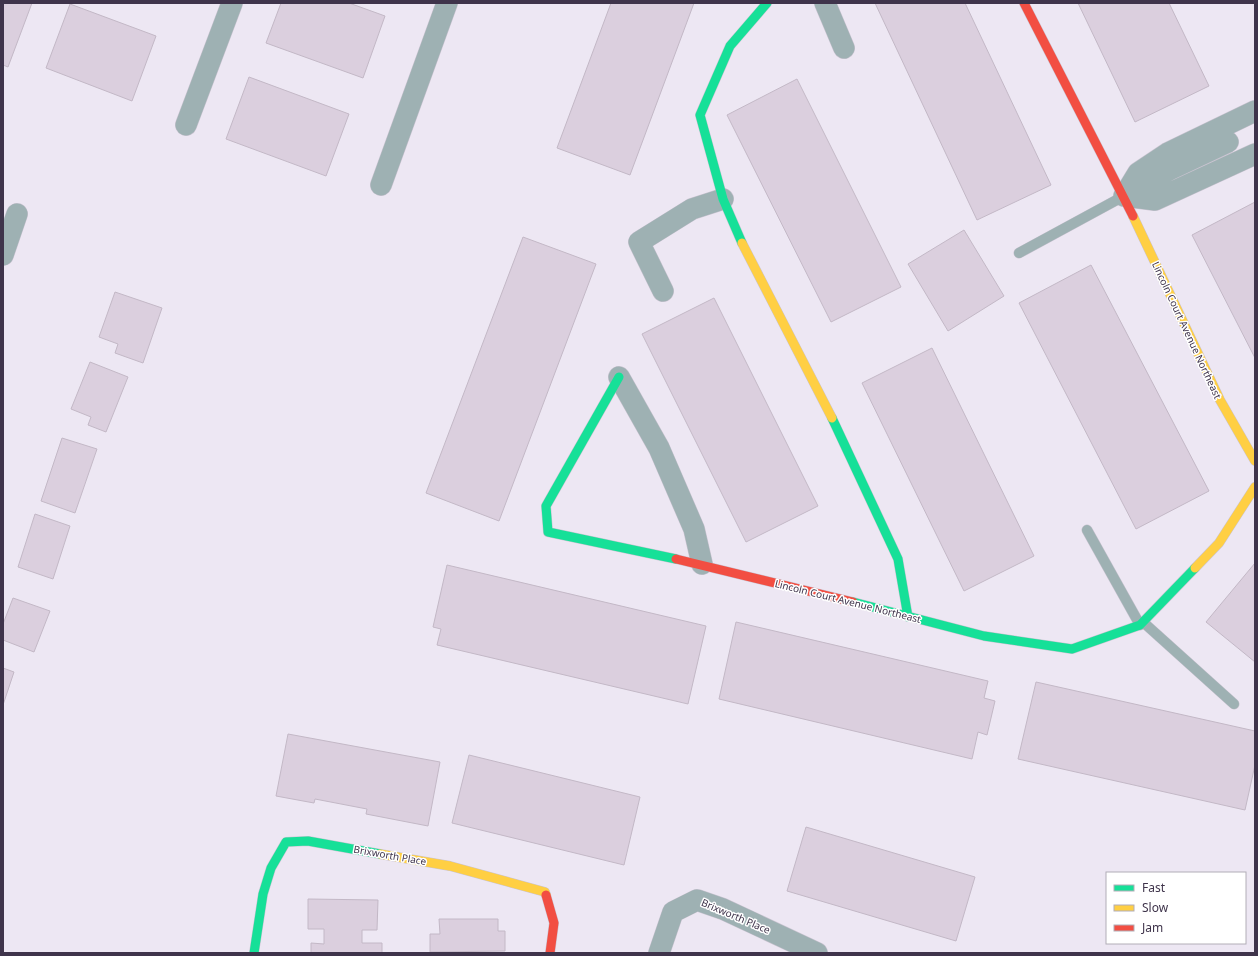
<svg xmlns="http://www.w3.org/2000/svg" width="1258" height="956" viewBox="0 0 1258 956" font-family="'Noto Sans',sans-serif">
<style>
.building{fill:#dbcfde;stroke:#c3b8c6}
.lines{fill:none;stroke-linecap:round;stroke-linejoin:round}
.lane-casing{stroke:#cac4d1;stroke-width:11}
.street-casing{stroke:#cac4d1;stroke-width:22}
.fast-casing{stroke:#cac4d1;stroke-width:10}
.slow-casing{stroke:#cac4d1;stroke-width:10}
.jam-casing{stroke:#cac4d1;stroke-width:10}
.lane{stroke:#9eb1b3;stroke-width:10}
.street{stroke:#9eb1b3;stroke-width:21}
.fast{stroke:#16e098;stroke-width:9}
.slow{stroke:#ffcf43;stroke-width:9}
.jam{stroke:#f24e42;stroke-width:9}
.labels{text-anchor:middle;stroke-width:3;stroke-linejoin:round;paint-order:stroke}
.street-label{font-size:10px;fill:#3f344b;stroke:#fff}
</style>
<rect width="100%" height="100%" fill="#ede7f3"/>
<path class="building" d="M3,3H32L8,67L3,65Z
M281,3H349L385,16L363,78L266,43Z
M611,3H694L630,175L557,148Z
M875,3H965L1051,185L977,220Z
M1078,3H1169L1209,86L1135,122Z
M70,4L156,36L132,101L46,68Z
M249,77L349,114L326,176L226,139Z
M797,79L901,287L831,322L727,115Z
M1255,202V358L1192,235Z
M964,230L1004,296L948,331L908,264Z
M523,237L596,264L499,521L426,493Z
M1091,265L1209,491L1136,529L1019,303Z
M115,292L162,308L143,363L115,353L118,344L99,337Z
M714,298L818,506L746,542L642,334Z
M932,348L1034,556L964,591L862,383Z
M90,362L128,377L106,432L88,425L91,417L71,409Z
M62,438L97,449L75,513L41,501Z
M35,514L70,526L53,579L18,567Z
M1255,563V662L1206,622Z
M447,565L706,626L688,704L437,645L441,629L433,627Z
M13,598L50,611L34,652L3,640V624Z
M736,622L988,681L984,698L995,701L987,735L978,732L972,759L719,699Z
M3,668L14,672L3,705Z
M1036,682L1255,731V765L1245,810L1018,759Z
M288,734L440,762L428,826L366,814L367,809L315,799L314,803L276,796Z
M469,755L640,797L624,865L452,823Z
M806,827L975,877L956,941L787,891Z
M308,899L378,900L377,930H362V943H382V953H311V943L324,944V929H308Z
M439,919H498V931H505V951L430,952V934H440Z"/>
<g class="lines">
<defs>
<path id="lane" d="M1019,253L1124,196
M1087,530L1140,625
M1143,622L1234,704"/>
<path id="street" d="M825,3L844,48
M186,125L232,3
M1145,184L1171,169L1228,142
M381,185L447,3
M1124,196L1138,173L1168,153L1255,111
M1124,196L1155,200L1255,154
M3,255L17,214
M663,291L639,242L692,209L723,199
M619,377L659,448L694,529L702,564
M659,953L673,912L697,900L723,909L817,953"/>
<path id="fast" d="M742,243L723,199L700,115L730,46L767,3
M619,377L546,506L548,532L676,559
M832,418L898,559L908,617
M853,602L984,636L1072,649L1140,625L1195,568
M254,953L263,894L271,868L286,842L308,841L380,854"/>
<path id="slow" d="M1133,216L1220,400L1255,461
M742,243L832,418
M1195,568L1219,543L1255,487
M380,854L450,866L545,892L546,895"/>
<path id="jam" d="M1024,3L1133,216
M676,559L853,602
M546,895L554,923L550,953"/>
</defs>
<use href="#lane" class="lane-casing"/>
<use href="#street" class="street-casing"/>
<use href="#fast" class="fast-casing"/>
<use href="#slow" class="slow-casing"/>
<use href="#jam" class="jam-casing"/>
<use href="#lane" class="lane"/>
<use href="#street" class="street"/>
<use href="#fast" class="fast"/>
<use href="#slow" class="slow"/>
<use href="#jam" class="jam"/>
</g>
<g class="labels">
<g class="street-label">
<text transform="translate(1187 330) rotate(65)" y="4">Lincoln Court Avenue Northeast</text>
<text transform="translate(848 601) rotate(14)" y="4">Lincoln Court Avenue Northeast</text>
<text transform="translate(390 855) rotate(10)" y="4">Brixworth Place</text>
<text transform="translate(736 916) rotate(23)" y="4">Brixworth Place</text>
</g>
</g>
<rect width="1258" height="956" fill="none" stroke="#3f344b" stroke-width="8"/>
<rect x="1106" y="872" width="140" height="72" fill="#ffffff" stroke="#b2aeb7"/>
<rect x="1114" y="885" width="20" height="6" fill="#16e098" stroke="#b2aeb7"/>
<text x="1142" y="892" font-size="12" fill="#3f344b">Fast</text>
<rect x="1114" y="905" width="20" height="6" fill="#ffcf43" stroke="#b2aeb7"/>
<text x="1142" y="912" font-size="12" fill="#3f344b">Slow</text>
<rect x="1114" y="925" width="20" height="6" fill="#f24e42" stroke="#b2aeb7"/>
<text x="1142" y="932" font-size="12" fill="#3f344b">Jam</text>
</svg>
